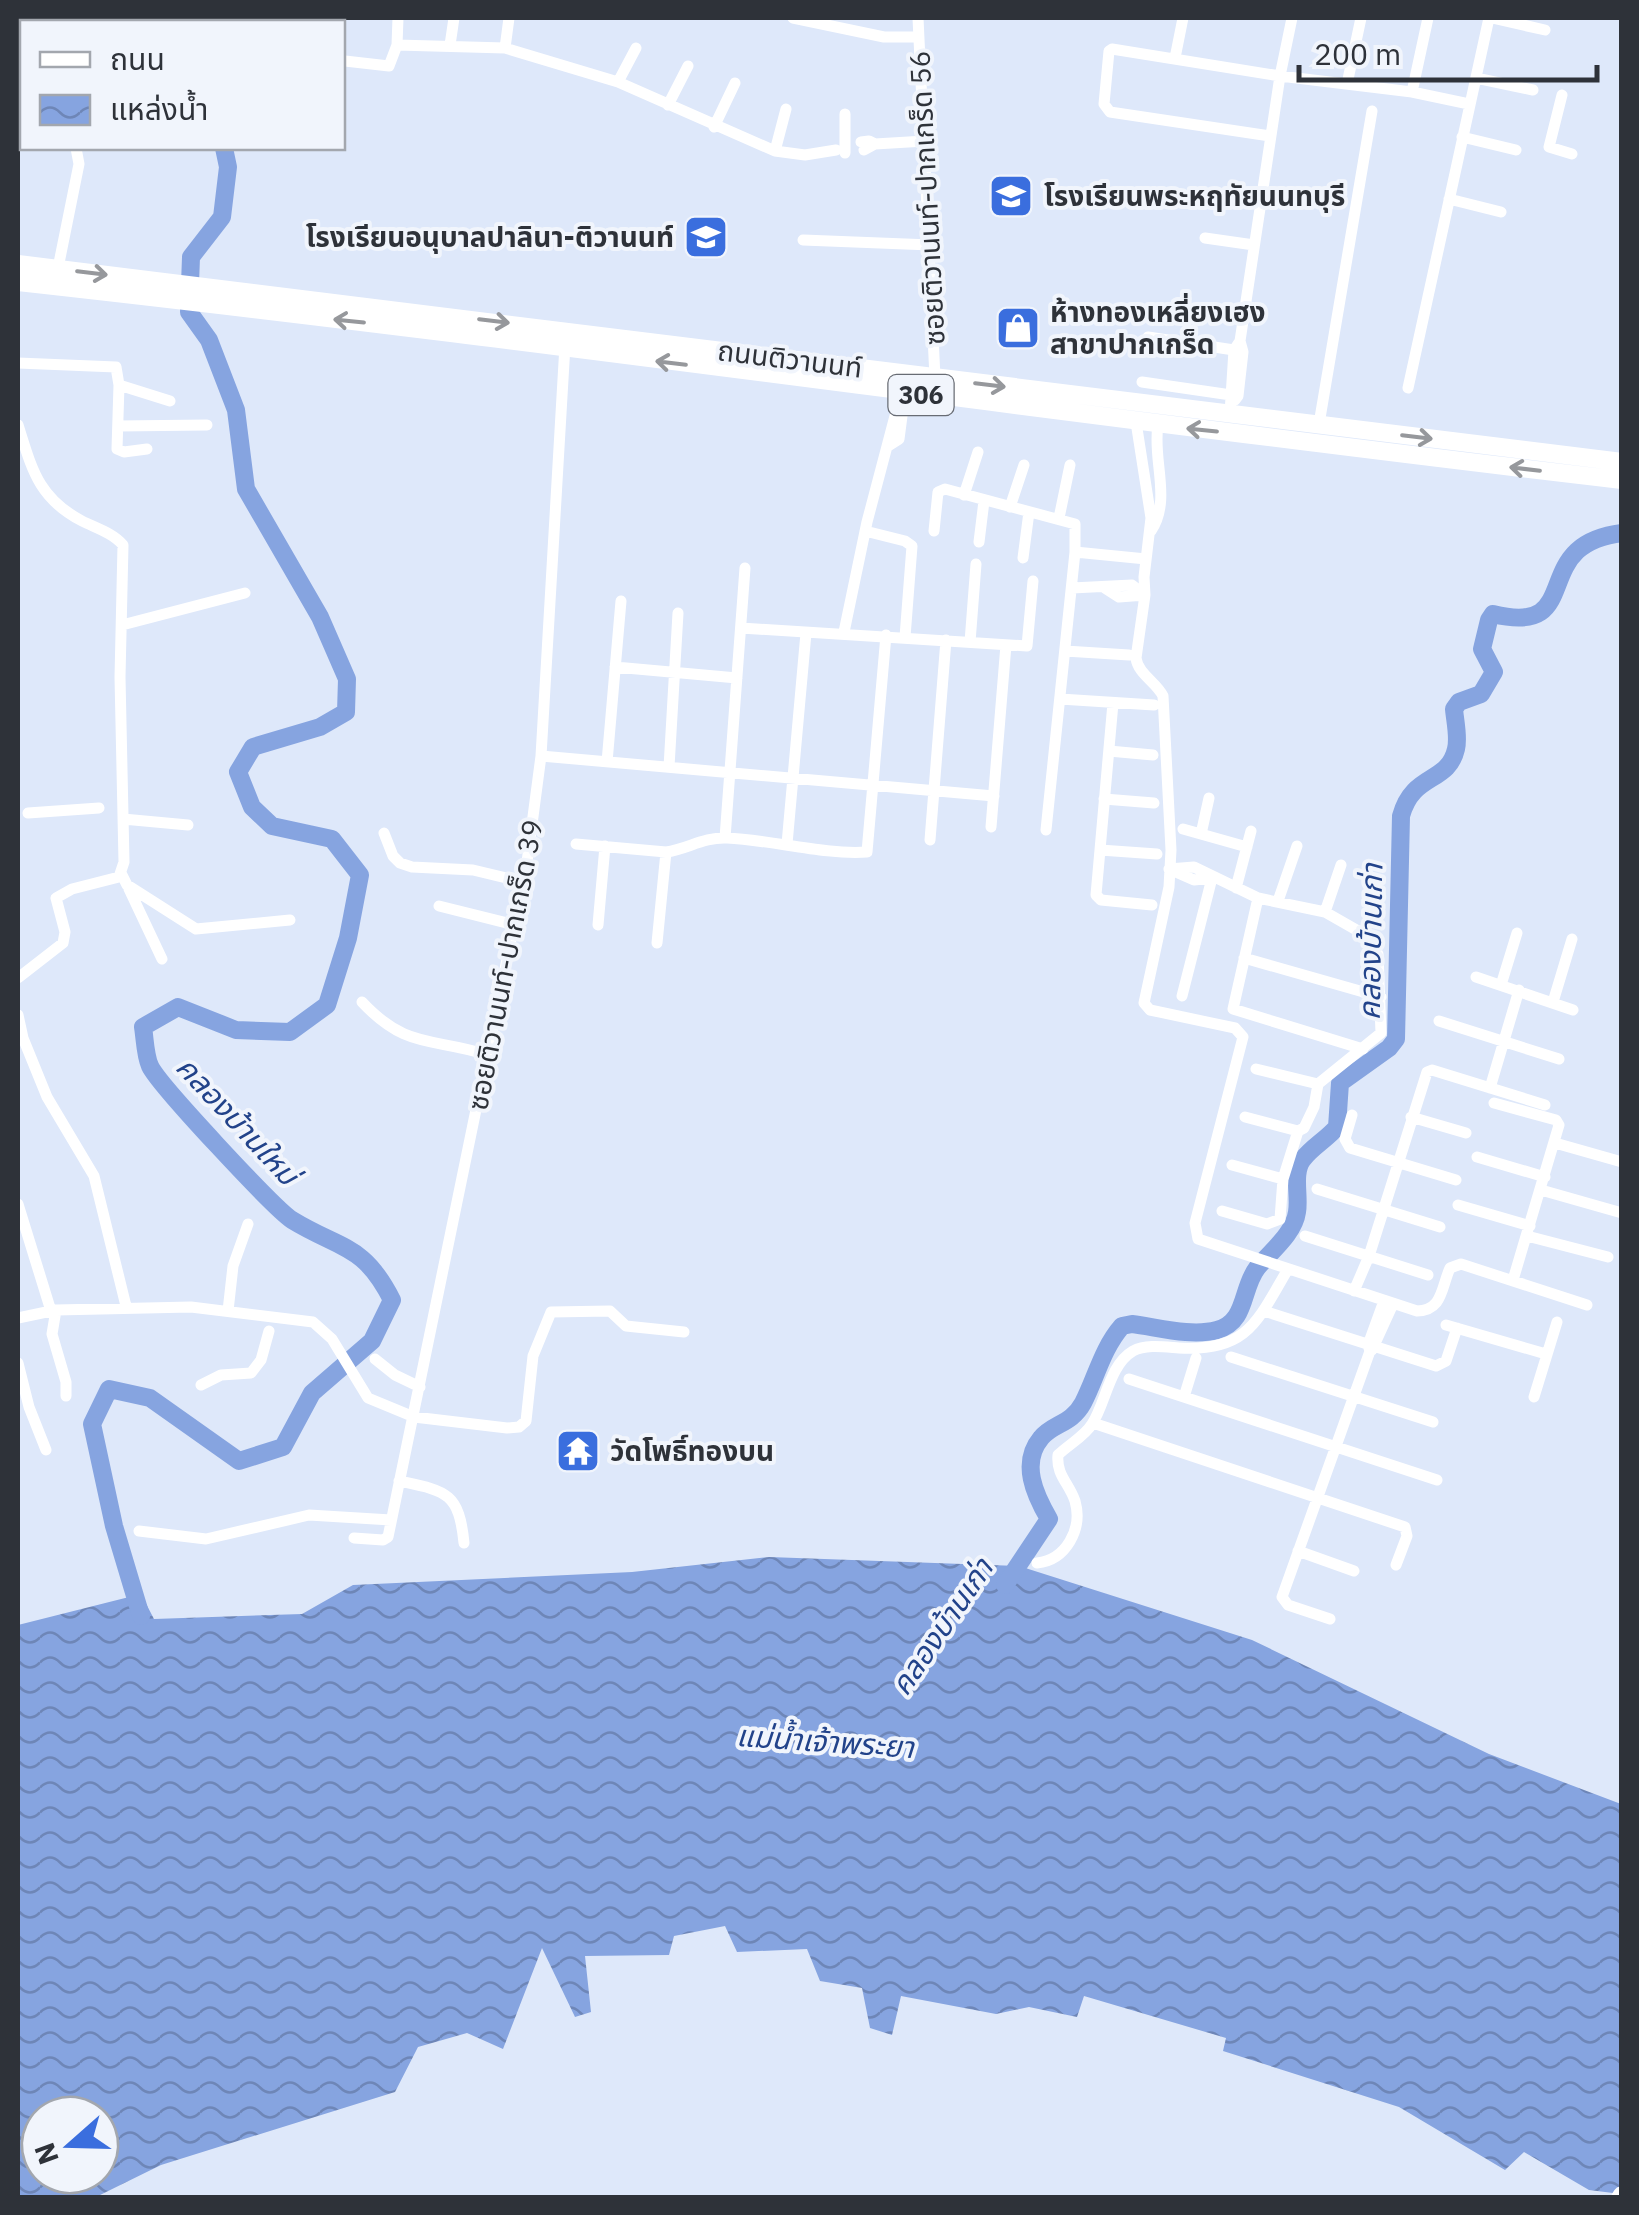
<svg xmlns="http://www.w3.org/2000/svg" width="1639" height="2215" viewBox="0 0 1639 2215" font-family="'IBM Plex Sans','Noto Sans Thai',sans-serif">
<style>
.water{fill:url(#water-waves);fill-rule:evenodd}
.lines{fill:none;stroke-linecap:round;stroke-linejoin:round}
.river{stroke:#86a4e0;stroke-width:18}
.minor{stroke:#fff;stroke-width:11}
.primary{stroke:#fff;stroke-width:18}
.oneway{stroke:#96989c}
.labels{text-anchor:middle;stroke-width:8;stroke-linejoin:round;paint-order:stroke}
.shield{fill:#f1f5fc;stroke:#686c74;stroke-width:2.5}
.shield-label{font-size:25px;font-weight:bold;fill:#2e3239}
.poi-label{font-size:28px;font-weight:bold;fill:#2e3239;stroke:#f1f5fc;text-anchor:start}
.street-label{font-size:28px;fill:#2e3239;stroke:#f1f5fc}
.water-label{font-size:30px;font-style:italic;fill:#22438a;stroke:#f1f5fc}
</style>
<defs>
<pattern id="water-waves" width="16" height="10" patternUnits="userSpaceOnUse" patternTransform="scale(2.5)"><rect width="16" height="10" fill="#86a4e0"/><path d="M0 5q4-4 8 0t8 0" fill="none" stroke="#6e86b7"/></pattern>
</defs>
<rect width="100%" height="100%" fill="#dee8fa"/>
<path class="water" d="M769,1557L1019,1566L1252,1640L1489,1754L1621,1804V2194L1589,2190L1524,2152L1505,2170L1399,2107L1223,2051L1226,2038L1084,1996L1077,2017L1029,2007L996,2014L901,1996L892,2035L870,2028L862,1988L820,1981L807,1949L737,1952L725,1926L674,1936L669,1955L585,1956L591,2012L575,2017L542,1948L503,2049L467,2033L418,2047L395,2092L161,2165L96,2197H18V1625L141,1594L154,1619L302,1614L353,1585L632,1572ZM40,2115H100V2175H40Z"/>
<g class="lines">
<path class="river" d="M201,18L202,22
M1005,1585L1049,1519C1035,1495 1020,1463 1041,1438C1053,1423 1071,1425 1083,1403C1096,1378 1102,1349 1122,1326L1132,1324C1157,1327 1191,1337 1217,1330C1247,1322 1241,1289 1257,1268C1270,1252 1294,1234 1297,1212C1300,1196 1292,1173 1303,1159C1312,1147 1327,1139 1337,1127L1340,1083L1389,1048L1396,1039L1401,816C1413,772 1448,784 1456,749C1459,737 1455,721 1454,709L1459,702L1481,694L1494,672L1482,649L1489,620L1493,614C1566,632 1546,580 1577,551C1589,540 1606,535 1622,533
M141,1616L114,1526L92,1424L109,1389L150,1398L239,1461L283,1447L312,1393L372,1341L392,1300C363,1243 341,1250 292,1220C274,1208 158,1084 150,1066C145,1055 145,1039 143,1027L178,1007L236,1030L290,1032L327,1005L348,938L360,875L332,839L272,826L252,807L238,772L253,747L320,727L346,712L347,679L320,617L246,489L236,410L209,340L189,312L191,257L222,217L228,167L224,148"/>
<path class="minor" d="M398,18L397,45L505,48L618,82L775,151L805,155L836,150
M793,18L884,37H919
M918,18L935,378
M1492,18L1545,30
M450,45L454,18
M505,48L509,18
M1175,58L1183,18
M345,61L389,66L397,45
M1476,78L1533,90
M618,82L636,48
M1347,84L1361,18
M1412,92L1428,18
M1562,95L1549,147L1572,154
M668,105L688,66
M845,114V153
M714,127L735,83
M1270,136L1110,112L1104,104L1109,51L1112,49L1280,76L1412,92L1469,104
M1462,137L1516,150
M861,142L869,141L875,144L864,150
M875,144L925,141
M775,151L786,109
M1449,199L1501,212
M1205,238L1254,245
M803,240L931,245
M58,268L79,164L76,148
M1148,337L1234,350
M18,363L116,367L119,385L170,401
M1142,382L1238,396
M119,385L117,449L124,452L147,449
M1408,388L1489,18
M1235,400L1238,396L1243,352L1240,341
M1230,413L1234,350L1240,341L1280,76L1292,18
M1136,422L1151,518L1144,577L1145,595L1136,658C1138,674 1156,682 1163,696L1171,850L1169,887L1144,1003L1150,1010L1235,1028L1243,1037L1195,1223L1198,1239L1417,1311C1443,1310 1441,1288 1450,1268L1461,1264L1587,1305
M1319,424L1372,111
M18,425C32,469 38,498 82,521C96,528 113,533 123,545L120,677L124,862L119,877L72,889L56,898L65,932L63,943L18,978
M118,426L207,425
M888,446L899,439L905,393
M964,495L978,452
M1010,507L1024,465
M1059,518L1070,465
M865,531L905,541L912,546L905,637
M934,531L938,492L945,489L1075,524V552L1046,830
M1151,531C1172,500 1152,459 1158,425
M979,542L984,501
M1075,552L1146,559
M1023,558L1029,512
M1072,588L1132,585L1145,595
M1105,588L1119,597L1145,595
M122,625L245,593
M741,628L1027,646L1033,581
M844,632L867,522L895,416L901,411
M970,642L976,564
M1065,651L1129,655
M615,667L737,678
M1060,699L1154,705
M1113,703L1096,895L1101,900L1152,905
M1109,751L1153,755
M541,756L994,796
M607,762L621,601
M669,767L678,613
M1104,799L1154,803
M28,813L99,808
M123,819L188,825
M991,827L1006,645
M1183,829L1247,847
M384,833L393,856L400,863L412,867L473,870L523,882
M1201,834L1209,798
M725,838L745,568
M930,840L946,640
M576,844L666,852C688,849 703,837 727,838C772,840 824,855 867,852L886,635
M787,844L806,633
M1100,850L1157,854
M1169,869L1194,867L1258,898L1325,912L1367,936L1378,954L1381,1033L1318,1084L1314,1107L1304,1128L1298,1131L1283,1179L1280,1219L1267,1224L1222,1211
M1169,869L1194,880L1212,878
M122,875L127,885L196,929L290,920
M1236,888L1251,831
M129,889L162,959
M1258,898L1233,1009L1363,1049
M1278,901L1297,846
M439,906L515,925
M1325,912L1341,865
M598,925L605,846
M657,943L666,852
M1244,958L1381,997
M1476,977L1573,1010
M1501,985L1517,933
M1182,996L1212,878
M362,1002C407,1050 432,1037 488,1055
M1553,1002L1572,939
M18,1015L23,1038L47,1097L94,1176L126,1306
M1439,1021L1559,1059
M1256,1069L1318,1084
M1490,1088L1519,990
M1494,1103L1556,1120L1559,1125L1513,1280
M1352,1115L1345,1139L1350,1148L1456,1180
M1245,1117L1298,1131
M1411,1117L1466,1133
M1555,1143L1622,1162
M1477,1157L1545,1177
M1232,1165L1283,1179
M1317,1189L1440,1227
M1541,1190L1622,1213
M18,1204L51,1311
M1458,1205L1530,1226
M1305,1236L1428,1275
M1527,1236L1608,1257
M1354,1291L1369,1256L1427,1072L1432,1070L1545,1105
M56,1310L52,1334L66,1382V1396
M228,1311L233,1266L248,1224
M1264,1311L1436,1366L1446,1361L1457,1328
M18,1318L56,1310L191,1307L313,1322L332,1339L368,1398L414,1417L507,1428L519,1427L526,1421L533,1356L551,1312L610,1311L626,1326L684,1332
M1446,1325L1546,1354
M1372,1350L1393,1304
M1231,1357L1433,1422
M375,1359L395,1375L420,1387
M18,1363L29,1407L46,1450
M1129,1379L1437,1480
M201,1385L221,1375L251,1373L261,1360L269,1331
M1184,1397L1196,1358
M1534,1397L1557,1322
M1093,1423L1405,1527L1407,1536L1396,1565
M399,1481C446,1491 459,1492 464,1543
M139,1531L206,1539L309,1515L391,1520
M354,1538L383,1540L388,1537L527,862L541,756L565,345
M1298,1551L1354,1571
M1037,1563C1066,1560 1083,1529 1075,1501C1069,1483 1056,1475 1058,1455C1068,1445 1085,1436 1092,1424C1106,1403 1109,1365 1133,1351C1146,1344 1165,1347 1179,1348C1247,1352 1257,1322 1288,1269
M1330,1619L1288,1605L1282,1597L1370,1351L1368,1345L1384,1301"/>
<path class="primary" d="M18,264L1622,462
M18,282C553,341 1086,418 1622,480
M1620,2198L1622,2195"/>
</g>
<defs><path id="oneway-shaft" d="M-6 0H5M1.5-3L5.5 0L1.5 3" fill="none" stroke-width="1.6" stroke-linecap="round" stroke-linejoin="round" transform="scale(2.5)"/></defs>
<g class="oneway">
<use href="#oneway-shaft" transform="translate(92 273) rotate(7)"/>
<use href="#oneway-shaft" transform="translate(349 321) rotate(-174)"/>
<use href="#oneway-shaft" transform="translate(494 321) rotate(7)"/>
<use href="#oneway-shaft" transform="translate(671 363) rotate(-173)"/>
<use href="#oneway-shaft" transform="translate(990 385) rotate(7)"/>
<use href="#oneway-shaft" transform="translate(1202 430) rotate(-174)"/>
<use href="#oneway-shaft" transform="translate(1417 437) rotate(7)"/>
<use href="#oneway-shaft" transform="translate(1525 469) rotate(-173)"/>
</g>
<defs>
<symbol id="school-square" viewBox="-11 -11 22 22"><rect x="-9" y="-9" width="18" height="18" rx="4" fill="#3a6ede" stroke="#f1f5fc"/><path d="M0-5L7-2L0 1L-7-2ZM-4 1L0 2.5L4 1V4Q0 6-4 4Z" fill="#fff"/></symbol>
<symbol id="shop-square" viewBox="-11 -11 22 22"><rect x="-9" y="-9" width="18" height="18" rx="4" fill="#3a6ede" stroke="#f1f5fc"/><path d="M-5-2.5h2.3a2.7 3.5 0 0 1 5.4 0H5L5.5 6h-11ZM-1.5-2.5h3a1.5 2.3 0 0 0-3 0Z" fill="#fff"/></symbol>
<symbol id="temple-square" viewBox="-11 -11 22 22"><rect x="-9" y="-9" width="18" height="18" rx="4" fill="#3a6ede" stroke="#f1f5fc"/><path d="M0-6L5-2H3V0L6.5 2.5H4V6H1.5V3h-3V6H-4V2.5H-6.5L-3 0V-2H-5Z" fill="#fff"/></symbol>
</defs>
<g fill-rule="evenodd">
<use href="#school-square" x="986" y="171" width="50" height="50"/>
<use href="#school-square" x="681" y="212" width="50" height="50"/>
<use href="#shop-square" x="993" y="303" width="50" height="50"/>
<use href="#temple-square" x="553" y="1426" width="50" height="50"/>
</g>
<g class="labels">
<rect class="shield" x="888.5" y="375" width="65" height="40" rx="8"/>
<g class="shield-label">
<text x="921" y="404">306</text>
</g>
<g class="poi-label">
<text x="1044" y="206">โรงเรียนพระหฤทัยนนทบุรี</text>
<text x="674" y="247" text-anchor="end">โรงเรียนอนุบาลปาลินา-ติวานนท์</text>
<text x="1050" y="322">ห้างทองเหลี่ยงเฮง<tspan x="1050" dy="32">สาขาปากเกร็ด</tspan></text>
<text x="610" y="1461">วัดโพธิ์ทองบน</text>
</g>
<g class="street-label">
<text transform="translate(927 198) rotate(-93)" y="10">ซอยติวานนท์-ปากเกร็ด 56</text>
<text transform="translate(790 359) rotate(7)" y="10">ถนนติวานนท์</text>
<text transform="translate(505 965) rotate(-79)" y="10">ซอยติวานนท์-ปากเกร็ด 39</text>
</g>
<g class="water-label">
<text transform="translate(1371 942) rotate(-89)" y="10">คลองบ้านเก่า</text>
<text transform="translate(237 1121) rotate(47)" y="10">คลองบ้านใหม่</text>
<text transform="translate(942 1627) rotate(-56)" y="10">คลองบ้านเก่า</text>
<text transform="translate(825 1742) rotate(4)" y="10">แม่น้ำเจ้าพระยา</text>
</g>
</g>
<rect width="1639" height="2215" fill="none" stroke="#2e3239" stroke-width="40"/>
<rect x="20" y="20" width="325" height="130" fill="#f1f5fc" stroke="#a3a7ae" stroke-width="2.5"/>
<rect x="40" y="52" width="50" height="15" fill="#ffffff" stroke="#a3a7ae" stroke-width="2.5"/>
<text x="110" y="70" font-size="30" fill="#2e3239">ถนน</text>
<rect x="40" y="95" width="50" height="30" fill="url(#water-waves)" stroke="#a3a7ae" stroke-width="2.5"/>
<text x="110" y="120" font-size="30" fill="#2e3239">แหล่งน้ำ</text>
<g transform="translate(70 2145) rotate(250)"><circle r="48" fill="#f1f5fc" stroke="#a3a7ae" stroke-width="2.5"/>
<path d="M0-8L18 38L0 25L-18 38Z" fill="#3a6ede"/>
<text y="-15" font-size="28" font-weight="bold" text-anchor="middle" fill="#2e3239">N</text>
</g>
<path d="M1299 65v15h298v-15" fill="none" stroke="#2e3239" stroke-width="5"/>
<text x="1314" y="65" font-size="30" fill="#2e3239" stroke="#f1f5fc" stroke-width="8" paint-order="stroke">200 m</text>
</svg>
